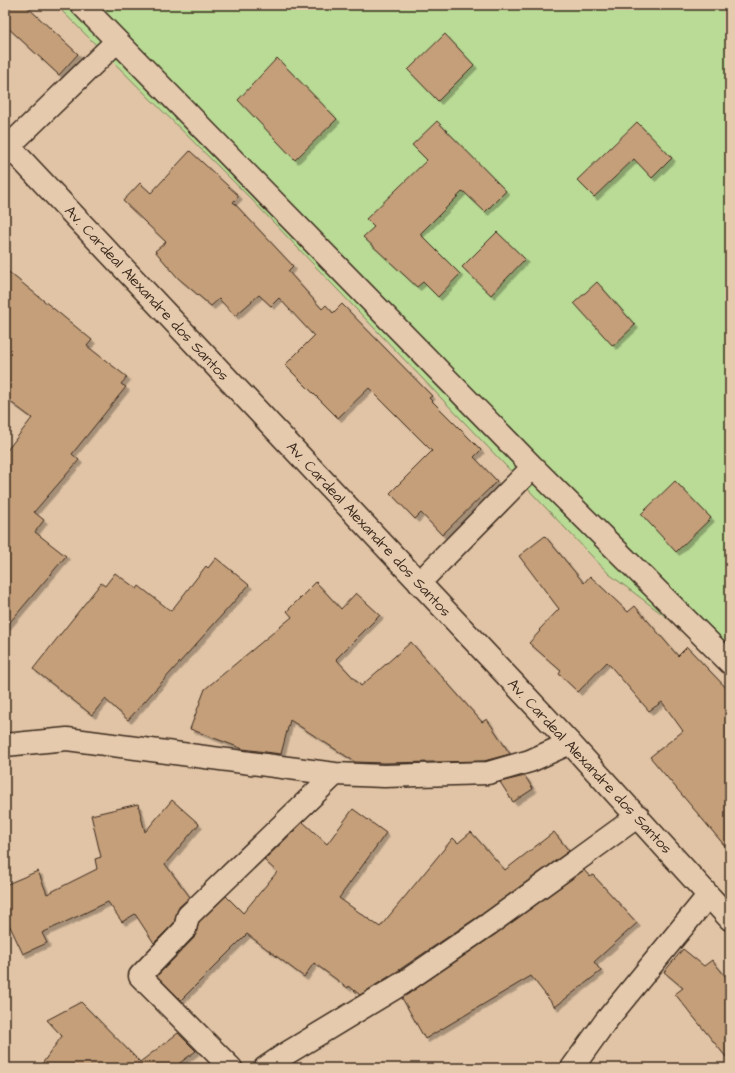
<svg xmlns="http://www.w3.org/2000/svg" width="735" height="1073" viewBox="0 0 735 1073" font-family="'Architects Daughter',sans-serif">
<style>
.green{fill:#b9db95;stroke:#7a825a}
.building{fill:#c49f7a;stroke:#3b2a1e;filter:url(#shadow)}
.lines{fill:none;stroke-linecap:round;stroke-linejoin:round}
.minor-casing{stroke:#3b2a1e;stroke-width:25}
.minor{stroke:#e5caad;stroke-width:22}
.labels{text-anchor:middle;stroke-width:3;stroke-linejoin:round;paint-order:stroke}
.street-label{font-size:15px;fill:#3b2a1e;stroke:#e5caad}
</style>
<defs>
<filter id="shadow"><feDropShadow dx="3.5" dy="3.5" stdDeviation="0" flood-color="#0004"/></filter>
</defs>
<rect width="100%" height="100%" fill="#e1c4a5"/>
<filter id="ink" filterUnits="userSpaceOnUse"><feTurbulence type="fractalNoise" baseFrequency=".025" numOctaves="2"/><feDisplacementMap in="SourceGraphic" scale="8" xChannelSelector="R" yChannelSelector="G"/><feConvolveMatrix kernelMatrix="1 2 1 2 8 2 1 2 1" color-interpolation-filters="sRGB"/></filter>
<g filter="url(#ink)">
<path class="green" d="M56,5H730V665L609,574L253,201Z"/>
<path class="building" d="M5,5H25L78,54L59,75L5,25Z
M445,34L474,65L438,101L408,70Z
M277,58L337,119L295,160L238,100Z
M437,121L506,191L485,212L463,191L420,234L460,274L438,297L423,282L417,287L363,237L374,227L366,219L427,160L412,145Z
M637,122L672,158L652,178L634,159L594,197L577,180Z
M190,151L239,196L233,202L293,266L288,271L322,309L326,305L333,313L342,304L432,396L429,398L481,450L474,457L497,481L442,535L421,513L415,519L390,493L432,451L369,388L338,418L285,365L314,336L279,298L271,306L259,295L235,316L219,299L211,306L178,278L155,251L166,242L123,201L140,183L151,193Z
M497,232L525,259L491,295L462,267Z
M5,269L92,340L87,346L127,377L121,384L126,387L72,454L79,460L34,512L44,520L35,532L66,556L5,628V453L32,418L5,398Z
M597,282L635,325L613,346L574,303Z
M675,481L711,518L676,552L641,514Z
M545,536L584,583L590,576L628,612L635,606L678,656L687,647L730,692V852L650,757L683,731L662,702L649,711L607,662L578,692L559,674L561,671L529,643L540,631L539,630L559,609L519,556Z
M216,558L249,585L128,720L105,699L92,715L33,669L101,583L105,586L115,573L137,589L139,586L171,611L206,566L208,568Z
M316,582L341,609L356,593L380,615L336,659L361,686L411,642L482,722L487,719L510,754L484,761L384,763L355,762L290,720L281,754L243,749L190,729L205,689L292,617L287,611Z
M525,776L533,789L513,802L500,782Z
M172,800L199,824L165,864L190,897L179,907L174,923L154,943L135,914L122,922L108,902L42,933L47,943L23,954L5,916V885L38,871L47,894L97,869L95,859L101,857L91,815L138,804L145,832Z
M353,809L386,833L339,898L380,927L453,838L458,843L471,832L505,870L554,832L569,851L482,914L396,972L360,995L349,986L348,988L314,963L304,977L247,934L181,1000L157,976L194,938L199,922L226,896L243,913L277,872L264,860L303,822L327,844Z
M584,870L590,877L593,875L637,923L594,962L601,971L555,1007L531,976L425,1039L402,998L496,934Z
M683,949L704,966L712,960L730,982V1062L675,994L683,988L664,972Z
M81,1002L140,1062L178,1033L196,1051L173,1068H39L62,1036L47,1020Z"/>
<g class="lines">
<defs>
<path id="minor" d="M82,5L533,467L730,663
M5,142L570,743L730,919
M9,146L116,42
M419,583L533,467
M5,745L67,739L335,774L384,776L488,773L530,761L570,743
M231,1068L140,976L185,929L188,916L335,774
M265,1068L284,1055L403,983L489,924L638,816
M572,1068L605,1022L708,896"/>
</defs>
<use href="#minor" class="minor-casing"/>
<use href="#minor" class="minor"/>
</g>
</g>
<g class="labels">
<g class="street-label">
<text transform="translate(147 293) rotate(47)" y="5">Av. Cardeal Alexandre dos Santos</text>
<text transform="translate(369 529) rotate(47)" y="5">Av. Cardeal Alexandre dos Santos</text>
<text transform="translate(590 766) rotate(47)" y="5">Av. Cardeal Alexandre dos Santos</text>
</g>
</g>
<rect width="735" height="1073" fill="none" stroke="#e5caad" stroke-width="20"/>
<rect x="10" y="10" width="715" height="1053" fill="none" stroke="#3b2a1e" stroke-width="1.5" filter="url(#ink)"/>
</svg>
